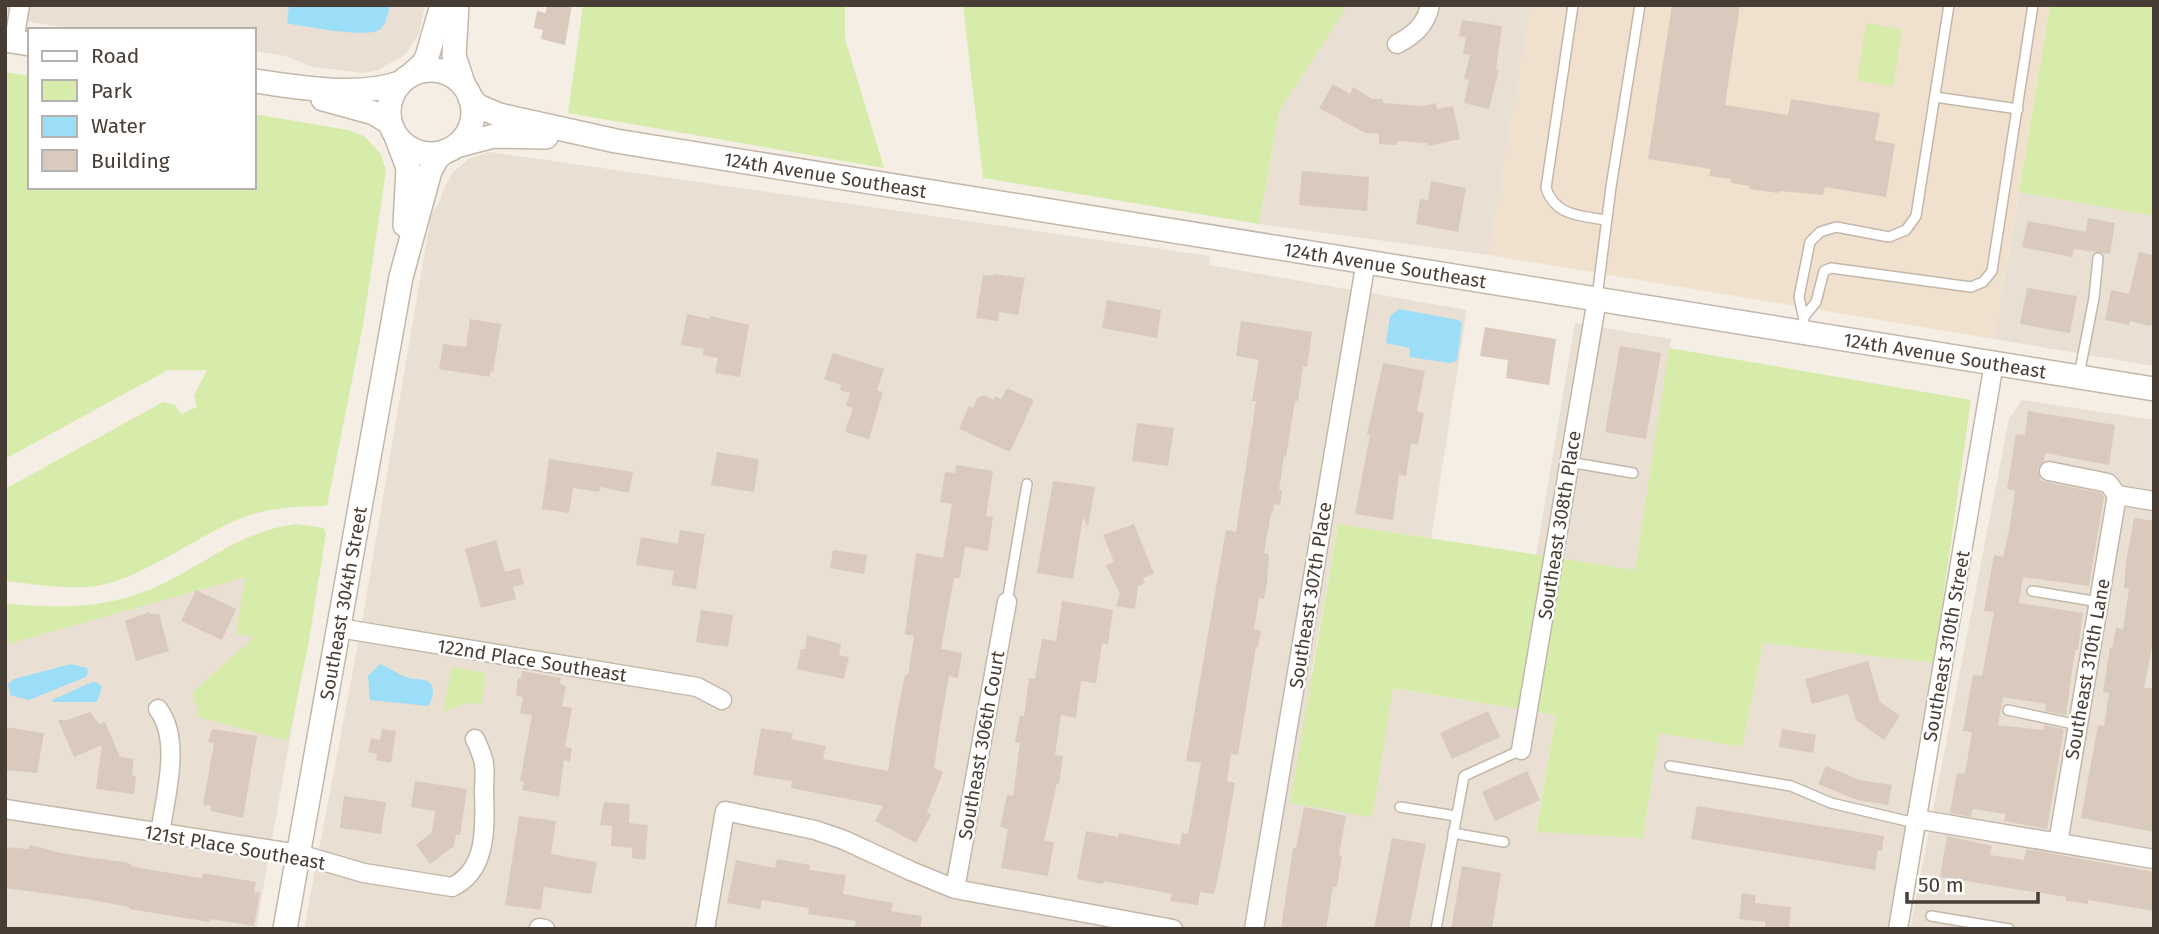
<svg xmlns="http://www.w3.org/2000/svg" width="2159" height="934" viewBox="0 0 2159 934" font-family="'Fira Sans',sans-serif">
<style>
.residential{fill:#e9dfd3}
.education{fill:#efe1ce}
.green{fill:#d7ecaa}
.water{fill:#9cdef7}
.building{fill:#dacabd}
.lines{fill:none;stroke-linecap:round;stroke-linejoin:round}
.service-casing{stroke:#c4b7aa;stroke-width:12}
.minor-casing{stroke:#c4b7aa;stroke-width:21}
.tertiary-casing{stroke:#c4b7aa;stroke-width:26}
.service{stroke:#fff;stroke-width:9}
.minor{stroke:#fff;stroke-width:18}
.tertiary{stroke:#fff;stroke-width:23}
.labels{text-anchor:middle;stroke-width:5;stroke-linejoin:round;paint-order:stroke}
.street-label{font-size:19px;fill:#473d34;stroke:#fff}
</style>
<rect width="100%" height="100%" fill="#f4eee5"/>
<path class="residential" d="M5,5H425L419,34L406,54L378,70L364,73L312,67L286,56L254,51V30H81L5,18Z
M1348,5H1531L1489,255L1259,224L1279,111Z
M490,152L1210,256L1209,265L1467,310L1431,538L1338,524L1311,675L1556,715L1536,831L1643,838L1659,733L1742,747L1763,643L1934,663L1888,929H304L359,639L431,215L440,201L443,191L453,172L470,158Z
M2019,192L2154,216V366L1994,339Z
M1575,323L1671,339L1635,570L1536,555Z
M2022,400L2154,420V929H1910L2009,419Z
M323,554L256,929H5V645Z"/>
<path class="education" d="M1531,5H2050L1994,339L1489,255Z"/>
<path class="green" d="M583,5L596,7L597,5H845V39L884,168L568,113Z
M963,5H1348L1279,111L1259,224L983,178Z
M2050,5H2154V216L2019,192Z
M1866,23L1902,29L1893,86L1857,81Z
M5,72L30,76V187H254V114L348,130L364,136L381,154L386,171L363,325L327,506C295,506 262,508 232,522C192,540 140,579 96,586C67,590 35,584 5,581V489L163,402L175,405L181,414L197,407L194,396L207,370H168L5,459Z
M1669,348L1971,400L1934,663L1763,643L1742,747L1659,733L1643,838L1536,832L1556,715L1393,688L1372,817L1290,803L1338,524L1635,570Z
M297,524L324,528L326,533L308,646L288,741L198,717V709L192,693L254,637L236,634L245,577L5,645V603C67,610 121,608 176,577C216,555 251,529 297,524Z
M452,667L486,673L481,704L466,703L443,712Z"/>
<path class="water" d="M289,5H390C388,13 386,26 379,30C366,38 309,27 291,24L287,23Z
M1399,309L1459,320L1462,323L1457,361L1450,363L1409,357L1410,348L1386,343L1390,316Z
M71,664L87,668L88,672L86,677L29,700L10,695L8,684L14,679Z
M380,664C389,667 397,674 406,677C415,681 433,676 433,691C433,697 431,702 428,706L370,700L368,676Z
M92,682H96L102,687L97,702H53L52,700Z"/>
<path class="building" d="M547,5H572L565,45L541,39L543,30L534,28L537,11L546,13Z
M1672,5H1740L1725,105L1788,115L1791,99L1880,113L1875,140L1895,144L1886,197L1825,187L1823,195L1779,191L1778,193L1749,189L1750,186L1731,183V179L1709,176L1711,169L1648,159Z
M1462,20L1502,26L1496,69L1499,70L1489,109L1464,103L1469,80L1464,79L1470,55L1463,54L1466,37L1459,36Z
M1333,84L1350,94L1353,87L1372,99H1383V103L1423,106L1436,103L1437,109L1453,106L1460,139L1428,146L1427,143L1398,141L1397,145L1379,144V134L1365,133L1319,108Z
M1302,171L1369,177L1367,211L1299,205Z
M1431,181L1466,188L1458,232L1416,224L1420,199L1428,200Z
M2088,218L2115,223L2110,254L2074,249L2072,257L2022,247L2028,221L2086,232Z
M2139,252L2154,255V315L2151,326L2130,321L2129,325L2105,320L2111,290L2129,294Z
M994,274L1025,278L1018,315L999,312L998,321L976,318L983,275L993,276Z
M2027,288L2077,296L2070,333L2020,324Z
M1107,300L1161,310L1157,338L1102,328Z
M687,314L710,319V316L749,325L740,377L715,373L718,358L702,355L704,349L681,345Z
M470,319L501,324L493,372L490,371V377L439,369L443,344L466,347Z
M1241,321L1312,332L1307,367L1303,366L1298,401H1295L1286,457L1284,456L1279,490H1282L1280,505L1274,504L1273,513H1271L1264,553L1269,554L1267,583L1264,599L1259,598L1254,629L1261,631L1258,647H1256L1238,755L1231,754L1227,781L1235,783L1221,863L1214,894L1200,892L1198,905L1170,901L1172,894L1104,881L1103,884L1077,879L1086,831L1118,837L1119,833L1180,845L1182,833L1188,834L1201,763L1186,761L1226,530L1236,532L1256,401H1252L1259,360L1236,356Z
M1485,327L1556,339L1549,385L1506,378L1508,360L1480,356Z
M1620,346L1661,353L1646,439L1605,432Z
M833,353L884,369L877,390L883,392L869,439L845,432L853,408L846,405L850,393L840,390L841,385L824,379Z
M1383,363L1425,371L1417,411L1424,413L1418,445L1411,443L1406,476L1399,475L1393,520L1355,514L1370,435H1367Z
M1007,388L1034,400L1010,452L959,429L969,406L973,408L977,398L984,395L994,400L995,396L1001,399Z
M2028,411L2115,425L2109,465L2045,453L2044,461L2038,469L2041,481L2101,493L2104,497L2089,586L2023,577L2019,603L2083,613L2078,650H2075L2066,715L2045,711L2046,704L2003,697L1998,725L2043,730L2044,725L2064,729L2047,829L2004,821L2006,814L1973,809L1971,817L1950,813L1957,773L1965,774L1972,732L1963,731L1973,675L1982,676L1994,612L1984,611L1994,555L2003,557L2009,531L2015,491L2007,489L2016,434L2025,435Z
M1137,423L1174,428L1168,466L1132,461Z
M717,452L759,459L754,492L711,485Z
M549,459L633,472L629,493L600,487L599,492L573,488L569,513L542,509Z
M956,465L993,471L986,516L993,517L988,551L965,547L960,578H954L941,649L962,653L958,678L949,676L941,721L934,768L943,772L927,812L931,815L916,843L875,821L883,806L791,788L792,781L753,775L761,728L793,733L791,739L826,746L823,759L888,771L897,714L905,675H908L914,636L905,634L916,553L943,558L952,504L940,502L945,472L955,473Z
M1053,481L1095,487L1088,527L1083,517L1073,579L1037,573Z
M2134,518L2154,521V636L2144,688H2154V832L2081,818L2098,725L2104,726L2109,693L2103,692L2110,647L2112,648L2116,628L2123,629L2129,589L2124,588L2126,562Z
M1134,524L1154,574L1143,578L1145,583L1138,586L1135,609L1116,606L1120,594L1106,565L1114,562L1103,535Z
M680,530L705,534L696,589L671,585L674,571L636,565L641,537L678,544Z
M496,540L505,572L520,568L524,584L513,587L516,599L481,608L465,549Z
M833,550L867,555L864,574L830,568Z
M196,590L236,609L222,640L181,621Z
M1062,601L1113,610L1108,644L1102,643L1096,683L1081,681L1076,718L1061,715L1055,755L1063,756L1059,784L1057,783L1044,841L1054,842L1048,876L1001,868L1008,829L1000,827L1007,795L1013,796L1020,743L1015,742L1020,715L1024,716L1029,678L1035,679L1042,639L1056,641Z
M701,610L733,615L728,647L696,642Z
M149,612L150,614H159L169,651L136,661L125,621Z
M807,635L841,644L839,655L849,657L844,679L797,669L801,649H805Z
M1868,661L1880,702L1900,716L1884,740L1856,720L1848,694L1812,704L1805,679Z
M522,671L561,678L560,684L566,686L562,706L572,708L565,747L572,748L570,762L564,760L559,797L522,790L524,782L520,781L532,715L520,713L523,697L516,696L518,678H521Z
M1488,711L1500,737L1452,759L1440,733Z
M90,712L99,724L105,722L120,757L134,759L132,775L136,776L134,794L96,789L102,745L74,757L58,720H67Z
M5,727L44,733L37,773L5,770Z
M212,729L257,736L243,818L211,811V806L203,805L214,743L208,742Z
M382,729L396,731L391,763L376,760L377,754L368,752L371,738L380,740Z
M1782,729L1816,735L1813,753L1779,747Z
M1826,766L1860,780L1892,785L1888,805L1857,800L1818,784Z
M1527,771L1540,800L1495,821L1482,792Z
M415,781L467,789L460,835H456L454,846L430,864L416,845L432,832L435,811L411,807Z
M344,796L386,802L381,834L340,828Z
M604,802L630,804L629,823L648,825L645,860L632,858V848L611,846L612,826L600,825Z
M1697,806L1884,836L1882,851L1878,850L1875,870L1691,839Z
M1304,807L1346,816L1339,855L1342,856L1337,887H1333L1326,929H1281L1293,848H1296Z
M519,816L556,821L551,854L597,862L591,894L544,887L541,910L505,905Z
M1947,836L1992,846L1990,855L2024,860L2026,849L2154,872V911L2088,900V904L2066,901V897L1940,877Z
M1392,838L1426,844L1409,929H1374Z
M30,845L65,854L124,862L131,864V866L151,870L202,878L203,873L256,882L254,892L260,893L254,926L211,919L210,922L129,909V907L86,899L5,888V847L29,849Z
M777,859L810,865L809,870L846,875L843,894L893,903L891,911L922,916L920,929H854L856,921L808,914L809,908L762,900L760,909L727,903L736,860L775,868Z
M1462,866L1501,873L1492,929H1451Z
M1742,893L1755,895V903L1791,907L1789,929H1765V922L1739,919Z"/>
<g class="lines">
<defs>
<path id="service" d="M1573,5L1546,188C1555,216 1581,216 1606,220
M1935,97L2018,109
M1597,297L1611,187L1640,5
M1804,317L1816,302L1824,271L1831,268L1971,287L1983,282L1992,271L2033,5
M1804,320L1799,297L1810,242L1820,232L1836,227L1889,237L1906,230L1916,216L1949,5
M2079,375L2094,298L2098,258
M1569,462L1633,473
M2032,591L2099,602
M1007,602L1027,484
M2008,710L2078,725
M1670,766L1791,786L1831,803L1915,823
M1400,807L1456,816
M1453,833L1504,842
M1931,916L2009,929
M1436,929L1464,776L1521,750"/>
<path id="minor" d="M14,41L20,5
M1397,44C1414,35 1426,25 1430,5
M2049,471L2108,483L2117,495L2154,501
M339,628L697,687L722,700
M158,709C182,740 165,797 160,834
M1521,750L1597,299
M5,809L299,854L364,873L452,887C488,870 485,826 484,791C484,781 486,769 483,759C481,752 478,745 475,739
M1916,819L2154,859
M2058,843L2117,495
M955,889L1007,602
M539,928L545,929
M705,929L725,811L815,830L844,840L911,871L955,889L1173,929
M1254,929L1366,261
M1898,929L1994,363"/>
<g id="tertiary">
<path d="M457,5L454,56L464,86"/>
<path d="M5,40L30,44"/>
<circle cx="431" cy="112" r="42"/>
<path d="M412,74L424,63L427,57L442,5"/>
<path d="M254,81C301,87 354,98 400,83"/>
<path id="s1" d="M470,98L478,106L499,115L616,141L2154,389"/>
<path d="M323,99L374,113L390,123"/>
<path d="M396,136L408,168L405,225"/>
<path d="M456,146L494,136L546,137"/>
<path id="s2" d="M285,929L401,277L430,171L437,158L444,152"/>
</g>
</defs>
<use href="#service" class="service-casing"/>
<use href="#minor" class="minor-casing"/>
<use href="#tertiary" class="tertiary-casing"/>
<use href="#service" class="service"/>
<use href="#minor" class="minor"/>
<use href="#tertiary" class="tertiary"/>
</g>
<g class="labels">
<g class="street-label">
<text dy="7" stroke="none"><textPath href="#s1" startOffset="366">124th Avenue Southeast</textPath></text>
<text dy="7" stroke="none"><textPath href="#s1" startOffset="933">124th Avenue Southeast</textPath></text>
<text dy="7" stroke="none"><textPath href="#s1" startOffset="1500">124th Avenue Southeast</textPath></text>
<text transform="translate(1559 525) rotate(-81)" y="7">Southeast 308th Place</text>
<text transform="translate(1310 595) rotate(-81)" y="7">Southeast 307th Place</text>
<text dy="7" stroke="none"><textPath href="#s2" startOffset="331">Southeast 304th Street</textPath></text>
<text transform="translate(1946 646) rotate(-80)" y="7">Southeast 310th Street</text>
<text transform="translate(532 660) rotate(9)" y="7">122nd Place Southeast</text>
<text transform="translate(2087 669) rotate(-80)" y="7">Southeast 310th Lane</text>
<text transform="translate(981 745) rotate(-80)" y="7">Southeast 306th Court</text>
<text transform="translate(235 847) rotate(10)" y="7">121st Place Southeast</text>
</g>
</g>
<rect width="2159" height="934" fill="none" stroke="#473d34" stroke-width="14"/>
<rect x="28" y="28" width="228" height="161" fill="#ffffff" stroke="#b5b1ae" stroke-width="2"/>
<rect x="42" y="51" width="35" height="10" fill="#ffffff" stroke="#b5b1ae" stroke-width="2"/>
<text x="91" y="63" font-size="21" fill="#473d34">Road</text>
<rect x="42" y="80" width="35" height="21" fill="#d7ecaa" stroke="#b5b1ae" stroke-width="2"/>
<text x="91" y="98" font-size="21" fill="#473d34">Park</text>
<rect x="42" y="116" width="35" height="21" fill="#9cdef7" stroke="#b5b1ae" stroke-width="2"/>
<text x="91" y="133" font-size="21" fill="#473d34">Water</text>
<rect x="42" y="150" width="35" height="21" fill="#dacabd" stroke="#b5b1ae" stroke-width="2"/>
<text x="91" y="168" font-size="21" fill="#473d34">Building</text>
<path d="M1907 892v10h131v-10" fill="none" stroke="#473d34" stroke-width="3.5"/>
<text x="1918" y="892" font-size="21" fill="#473d34" stroke="#ffffff" stroke-width="5" paint-order="stroke">50 m</text>
</svg>
